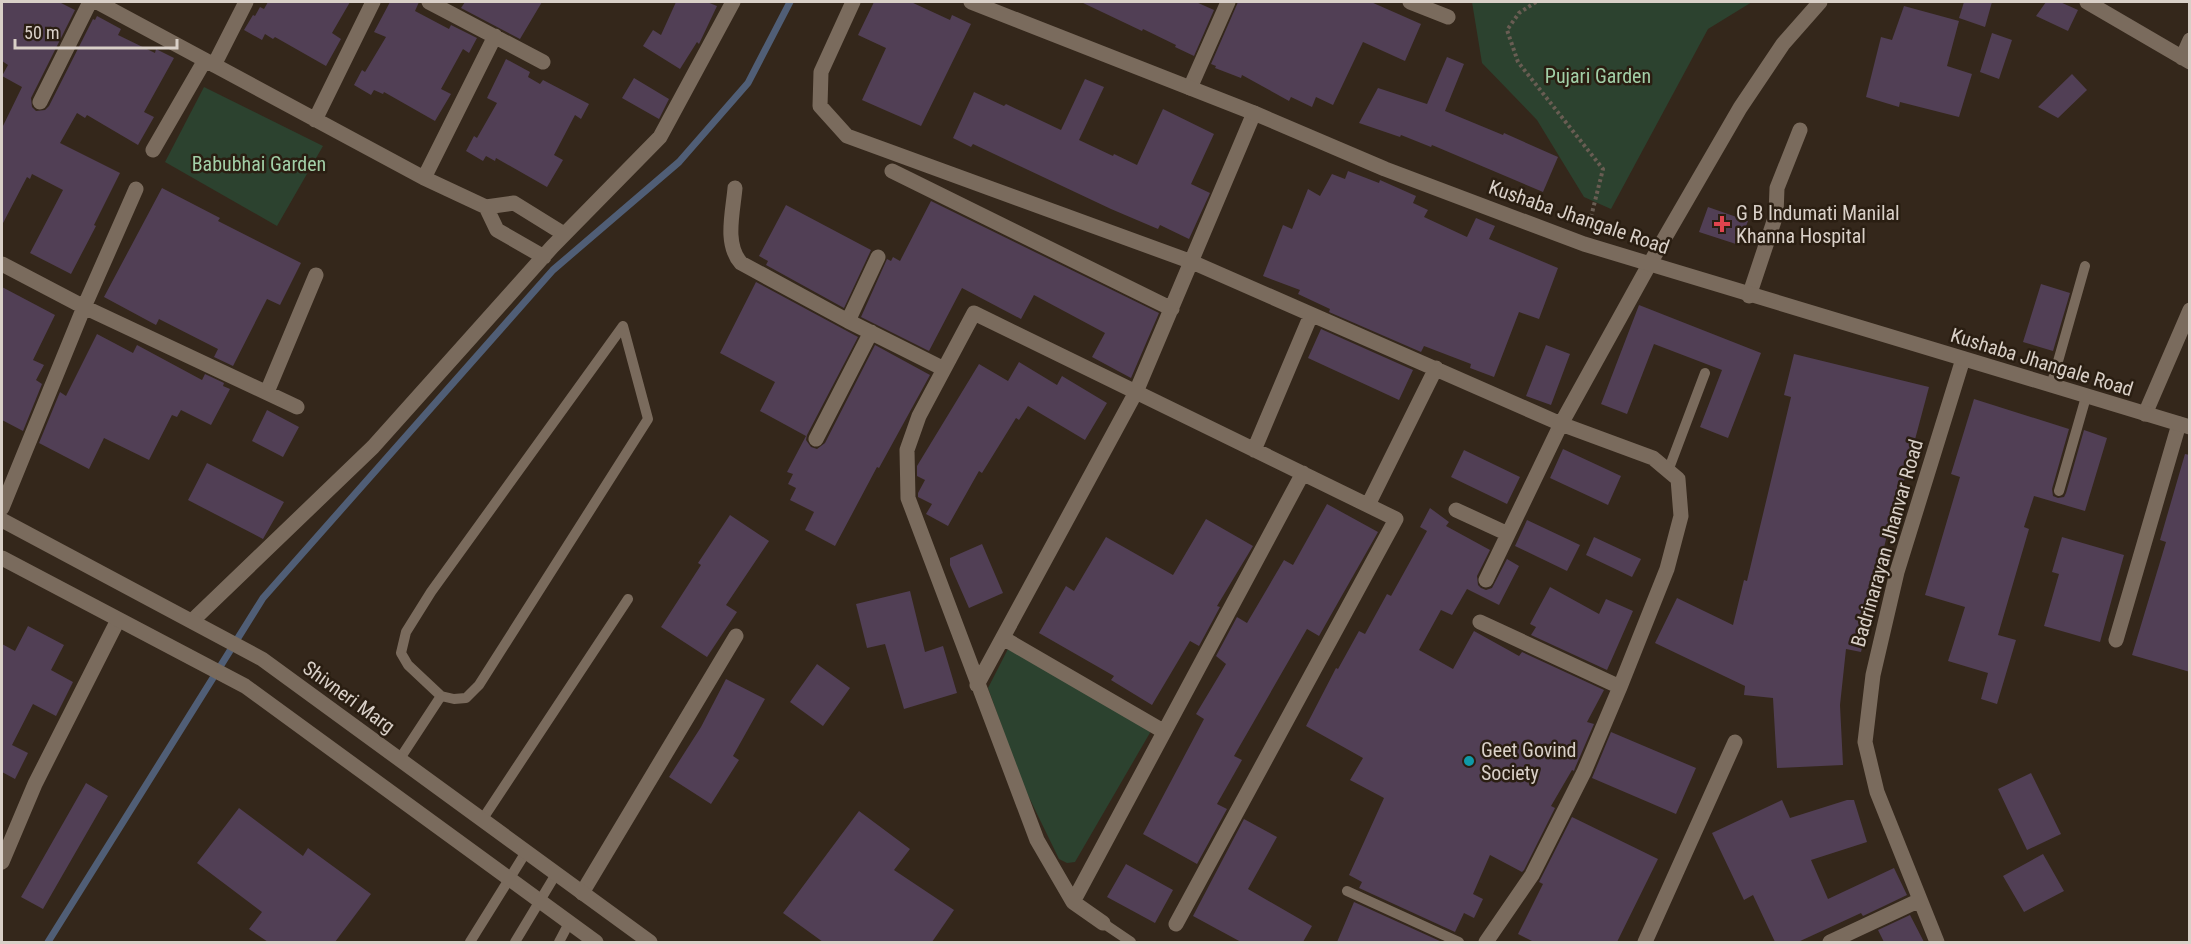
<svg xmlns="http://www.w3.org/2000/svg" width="2191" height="944" viewBox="0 0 2191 944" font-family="'Roboto Condensed',sans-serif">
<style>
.green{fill:#2c422f}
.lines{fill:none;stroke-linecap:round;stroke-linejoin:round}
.stream{stroke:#505e76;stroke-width:7}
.building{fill:#513f55}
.path{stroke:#695d53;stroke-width:4;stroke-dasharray:3 3;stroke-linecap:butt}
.service{stroke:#7a6b5d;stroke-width:10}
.minor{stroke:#7a6b5d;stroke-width:15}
.tertiary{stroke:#7a6b5d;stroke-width:15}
.secondary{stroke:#7a6b5d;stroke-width:15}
.health-dot{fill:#e0444e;stroke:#2a1e12;stroke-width:2}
.culture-dot{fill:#0f9aa8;stroke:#2a1e12;stroke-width:2}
.labels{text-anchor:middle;stroke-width:5;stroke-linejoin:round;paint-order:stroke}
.park-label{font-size:20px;fill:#a2cfa7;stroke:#2a1e12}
.poi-label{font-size:20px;fill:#d9d0c8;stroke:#2a1e12;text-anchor:start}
.street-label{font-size:20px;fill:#d9d0c8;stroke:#2a1e12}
</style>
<rect width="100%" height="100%" fill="#34271b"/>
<path class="green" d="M1472,2H1752L1708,29L1611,209L1584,197L1537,120L1482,63Z
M204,87L323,146L277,226L165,162Z
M1008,649L1151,731L1075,862L1067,863L1059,859L1022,783L988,688Z"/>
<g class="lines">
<path class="stream" d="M48,942L263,598L553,270L679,162L748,83L790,2"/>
</g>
<path class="building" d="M2,2H59L75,10L31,98L32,107L36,111L45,110L49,106L93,19L95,20L97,16L121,29L118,35L155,53L156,49L174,58L144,112L154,117L138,145L87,115L85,118L77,113L60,143L120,173L94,225L96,226L71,274L30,253L63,190L32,174L30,179L27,177L2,225V128L22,87L2,76L8,65L2,61Z
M268,2H350L332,33L341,39L326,66L275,37L273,39L265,34L262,40L244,30L253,15L255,16L260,7L264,9Z
M390,2H419L415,11L449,29L451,25L477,38L469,53L463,49L441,89L451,94L435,121L384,92L383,94L374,90L371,95L354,85L362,70L365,72L386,37L374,32Z
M465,2H542L520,39L461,8Z
M676,2H707L717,6L699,44L697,42L680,69L643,46L653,30L661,35Z
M874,2H911L950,20L952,15L971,24L921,126L862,100L886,48L858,35Z
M1081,2H1196L1214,10L1194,56L1175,47L1176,45L1143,29L1142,31Z
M1238,2H1371L1421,24L1405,61L1363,42L1333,105L1316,97L1312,107L1291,97L1289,101L1242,75L1241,78L1215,68L1216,66L1211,64Z
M1964,2H1992L1985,27L1959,18Z
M2046,2H2060L2078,10L2068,31L2036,16Z
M1904,6L1959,21L1947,66L1972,74L1959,117L1900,102L1899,107L1866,97L1881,37L1892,40Z
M1992,33L2012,40L1999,79L1980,72Z
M1447,57L1464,64L1445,111L1503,135L1504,133L1558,157L1543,192L1432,145L1431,147L1401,135L1400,137L1359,123L1378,88L1427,104Z
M506,59L530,72L528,77L540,84L543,80L589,104L581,119L575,115L554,155L563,160L547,187L496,158L495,161L486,156L483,161L466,151L474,136L477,138L497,103L487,98Z
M2072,74L2087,90L2058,118L2038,107Z
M634,78L669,99L659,119L622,98Z
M1085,79L1104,87L1079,140L1113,156L1114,154L1137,165L1163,109L1214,134L1191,184L1210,193L1189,239L1160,225L1158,229L1111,209L973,144L971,147L953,138L974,92L1004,106L1006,104L1061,130Z
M1348,171L1379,183L1380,180L1416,196L1413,203L1428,210L1424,217L1467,237L1476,218L1495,226L1489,239L1558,268L1539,319L1519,312L1494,377L1470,368L1471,364L1424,346L1421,352L1329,312L1330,309L1298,294L1300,290L1263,276L1283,225L1292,229L1308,189L1320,196L1332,174L1345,179Z
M162,188L220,218L218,221L301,263L280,305L267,299L233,366L214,357L218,349L159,319L156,325L104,297Z
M931,201L1159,313L1131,378L1092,357L1105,333L1034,295L1021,319L962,288L929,351L861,317L887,259L891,261L893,257L900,261Z
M786,205L871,250L844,308L766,265L768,261L759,256Z
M1708,207L1748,221L1739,245L1699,232Z
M756,282L858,337L807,435L806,440L811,447L817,449L825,443L875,345L930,375L879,468L877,467L835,546L805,530L814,512L790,500L796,488L788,484L793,474L787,472L806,436L760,411L775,382L720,353Z
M2041,284L2070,293L2053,351L2023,342Z
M2,287L55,315L33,360L44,365L36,380L42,384L23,431L2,420Z
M1639,305L1761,353L1728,438L1700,427L1722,370L1654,344L1627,414L1601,404Z
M1321,329L1413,370L1399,400L1308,358Z
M97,334L133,353L137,345L202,380L205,374L224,383L223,386L230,389L211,425L181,410L177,417L172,415L149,460L104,438L89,469L39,443L60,392L66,396Z
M1546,345L1570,354L1551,405L1526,396Z
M1794,354L1929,387L1897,507H1894L1868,612H1871L1861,652L1846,649L1840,705L1843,765L1777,768L1773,698L1744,695L1745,686L1655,643L1677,598L1733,625L1744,580L1747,581L1791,397L1784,395Z
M1019,362L1057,385L1062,376L1107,403L1085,440L1028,406L1019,420L1016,418L982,473L979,471L948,526L926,514L932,504L918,497V493L925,480L917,476V466L979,364L1008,381Z
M1974,399L2069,429L2052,489L2053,496L2058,498L2064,497L2066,493L2084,430L2107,438L2085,511L2034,496L2024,527L2029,529L1998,635L2016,640L1997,704L1981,699L1988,673L1948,661L1965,607L1925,595L1960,477L1951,474Z
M267,410L299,427L283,457L252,441Z
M1563,449L1621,476L1608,505L1550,478Z
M1464,450L1520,477L1507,504L1451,477Z
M2185,454L2190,455V672L2132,655L2166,542L2160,540Z
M207,463L284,502L263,539L188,500Z
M1327,504L1378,532L1319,636L1307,629L1234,756L1242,760L1217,804L1227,809L1197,864L1143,834L1204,719L1196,714L1226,664L1216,656L1237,617L1247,623L1284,560L1293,565Z
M1430,508L1449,522L1446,526L1490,550L1477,576L1478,585L1481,588L1486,590L1492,588L1507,559L1519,566L1499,605L1467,589L1452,615L1441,610L1419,650L1453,669L1474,631L1519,656L1522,652L1604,690L1587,722L1594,724L1575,768L1574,771L1572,770L1551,806L1555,808L1524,870L1522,872L1490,855L1473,894L1483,899L1474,918L1464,913L1455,932L1359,888L1362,882L1349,875L1384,798L1350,780L1363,758L1306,726L1336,668L1338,669L1359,631L1365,634L1387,594L1391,596L1427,531L1420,527Z
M730,515L769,541L726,605L737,612L707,657L661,627L701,565L698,563Z
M1206,519L1253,546L1217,606L1220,607L1199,646L1190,641L1152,705L1111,680L1114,676L1039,633L1066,586L1074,591L1106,537L1173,575Z
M1527,520L1580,545L1567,571L1515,546Z
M1594,537L1641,559L1632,577L1586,555Z
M2062,537L2124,555L2100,642L2044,626L2059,574L2052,572Z
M982,544L1003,593L969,608L950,565V558Z
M1550,587L1599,614L1606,599L1633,611L1607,670L1531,635L1536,627L1530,624Z
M910,591L925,652L943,646L957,693L904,709L885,644L867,648L856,604Z
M28,626L64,645L51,670L73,682L56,716L33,704L12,745L28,753L15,779L2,772V644L15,651Z
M817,664L850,688L823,726L790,702Z
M726,679L765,699L733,756L739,760L711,804L669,777L701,727Z
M1611,732L1696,768L1676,814L1592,778Z
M2031,773L2061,834L2027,850L1998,789Z
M86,783L108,796L43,909L21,897Z
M1782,800L1790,818L1847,800H1854L1867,842L1811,860L1828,899L1894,868L1907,895L1863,916L1861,913L1798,942H1775L1753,895L1744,900L1712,833Z
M239,808L303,856L308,848L371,894L335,942H268L249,929L262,912L197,863Z
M859,811L910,849L894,870L954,910L932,942H823L783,913Z
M1572,817L1658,859L1617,942H1534L1518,934L1543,884L1539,882Z
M1244,819L1277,837L1248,889L1312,926L1303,942H1241L1193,916Z
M2043,854L2064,891L2024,912L2003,876Z
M1126,864L1173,890L1155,923L1107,897Z
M1354,902L1442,942H1337Z
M1910,915L1924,942H1884L1878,930Z"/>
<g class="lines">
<path class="path" d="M1536,2L1519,13L1507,30L1518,62L1603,169L1588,229"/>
<path class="service" d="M623,326L648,419L479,685L466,698L454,699L441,696L408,665L401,653L406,632L431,592Z
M2051,386L2085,266
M1668,471L1705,373
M2059,491L2086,397
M399,760L441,696
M482,820L628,599
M1347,891L1459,942
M1103,923L1131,942
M470,942L526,852
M515,942L556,874
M559,942L569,923"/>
<path class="minor" d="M97,2L424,178L486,207L514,203L564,234
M429,2L543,62
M853,2L821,72L820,106L847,136L1192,262L1561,424L1653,458L1678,479L1681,516L1667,569L1620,687L1584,772L1532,875L1486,942
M1410,2L1448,17
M2087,2L2190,62
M2182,58L2190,40
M214,65L246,2
M1190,88L1228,2
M40,102L90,2
M315,120L373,2
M153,150L205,60
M892,171L1172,309
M424,178L495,36
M735,188C733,212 724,244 741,263L848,321L944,369
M486,207L497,230L544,257
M2,264L84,307L297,407
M1749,296L1776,215L1777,188L1800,130
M848,321L878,257
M267,392L316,275
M2145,414L2190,310
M816,439L871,332
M1254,450L1311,315
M1368,505L1436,368
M2,508L84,307L136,189
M1456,510L1508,534
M1486,580L1561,424L1649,265L1740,108L1783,44L1820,2
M192,621L373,447L552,247L660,137L733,2
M1480,622L1620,687
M1003,638L1163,731
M2116,640L2179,424
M977,685L1136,392L1254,113
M2,862L35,784L118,620
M582,893L736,636
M1073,902L1303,473
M1103,923L1073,902L1037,840L908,498L907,450L919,416L974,313L1396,519L1176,924
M1645,942L1735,742
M1830,942L1920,900
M1937,942L1877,792L1865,742L1873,675L1897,572L1963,359"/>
<path class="tertiary" d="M971,2L1254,113L1385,169L1584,244L2190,427"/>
<path class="secondary" d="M2,520L262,659L650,942
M2,558L245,686L596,942"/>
</g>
<path class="health-dot" d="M1719 215h6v6h6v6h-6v6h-6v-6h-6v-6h6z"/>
<circle class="culture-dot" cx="1469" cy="761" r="6"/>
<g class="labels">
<g class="park-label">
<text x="1598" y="83">Pujari Garden</text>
<text x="259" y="171">Babubhai Garden</text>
</g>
<g class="poi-label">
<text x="1736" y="220">G B Indumati Manilal<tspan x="1736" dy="23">Khanna Hospital</tspan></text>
<text x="1481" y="757">Geet Govind<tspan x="1481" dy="23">Society</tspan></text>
</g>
<g class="street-label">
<text transform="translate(1579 217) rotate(19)" y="7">Kushaba Jhangale Road</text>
<text transform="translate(2042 362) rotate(17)" y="7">Kushaba Jhangale Road</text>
<text transform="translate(1887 543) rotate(-74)" y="7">Badrinarayan Jhanvar Road</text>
<text transform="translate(349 697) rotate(36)" y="7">Shivneri Marg</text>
</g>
</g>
<rect width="2191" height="944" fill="none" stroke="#d9d0c8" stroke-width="6"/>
<path d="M15 39v9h162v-9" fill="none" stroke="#d9d0c8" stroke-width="3"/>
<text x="24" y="39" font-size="18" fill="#d9d0c8" stroke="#2a1e12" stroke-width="4.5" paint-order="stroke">50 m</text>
</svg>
